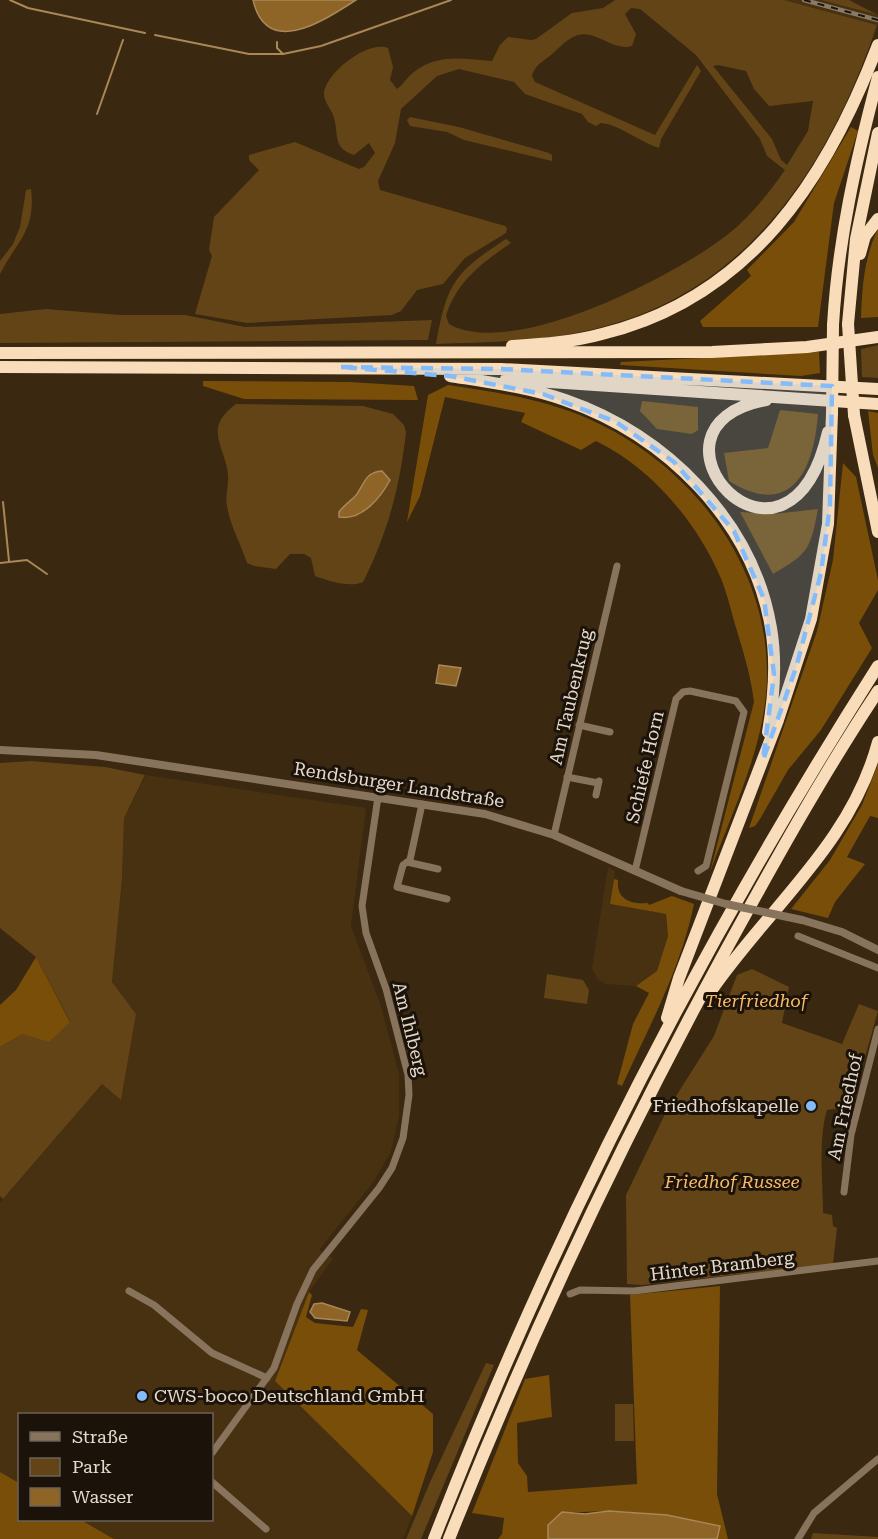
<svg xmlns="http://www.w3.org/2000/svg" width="878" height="1539" viewBox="0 0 878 1539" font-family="'Roboto Serif',serif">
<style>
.built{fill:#483111}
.green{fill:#634417;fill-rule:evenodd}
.forest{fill:#784e09}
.water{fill:#8f6427;stroke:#a98758;stroke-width:1.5}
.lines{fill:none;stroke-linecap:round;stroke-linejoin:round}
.stream{stroke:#a98758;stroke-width:2}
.minor{stroke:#88745c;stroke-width:7}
.tertiary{stroke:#88745c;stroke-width:8}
.motorway{stroke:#f9dcb9;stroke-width:12}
.rail-casing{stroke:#897a66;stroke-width:4.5}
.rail{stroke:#1b1309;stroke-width:2;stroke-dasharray:7;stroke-linecap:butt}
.tertiary-bridge{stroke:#88745c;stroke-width:8}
.motorway-bridge{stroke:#f9dcb9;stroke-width:12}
.marked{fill:#84bcfb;fill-opacity:0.2;stroke:#84bcfb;stroke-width:4.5;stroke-dasharray:12 8;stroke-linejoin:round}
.poi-dot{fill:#84bcfb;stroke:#1b1309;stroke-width:2}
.labels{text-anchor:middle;stroke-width:6;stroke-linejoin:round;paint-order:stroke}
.street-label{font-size:18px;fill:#e5d9cb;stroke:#1b1309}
.park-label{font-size:18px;font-style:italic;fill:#f9ba66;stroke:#1b1309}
.poi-label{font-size:18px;fill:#e5d9cb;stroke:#1b1309;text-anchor:end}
</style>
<rect width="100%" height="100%" fill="#3a2810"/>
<path class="built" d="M784,0H821L878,15V25Z
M146,775L366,808L351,926L381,1006L399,1074V1116L391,1151L375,1180L319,1250L333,1259L309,1292L275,1381L412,1516L403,1539H114L81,1520H212V1414H20L19,1483L0,1472V1203L102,1084L121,1099L136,1014L112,983L122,879L124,818Z
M608,867L615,871L610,904L666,914L668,936L657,972L636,986L606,984L597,979L592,968Z"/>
<path class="green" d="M615,0H784L877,25C828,168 746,295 590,330C539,342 488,342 436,344C447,283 454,273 506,239L511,243C483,262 456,282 446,316L449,324C513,360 674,276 727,235C750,217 768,194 785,170L767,156L760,139L696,55L640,9L631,8L625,14L636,34L632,46C611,52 594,26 573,37C565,41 558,49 551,55C543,61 534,66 532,76L535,82L655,135L697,65L701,71L661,139L659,148C640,142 618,124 601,123L596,126L588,122L582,114L525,94L514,82L459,69L437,76L401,109L395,143L378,181L380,190L505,226L507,228L506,233L465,258L443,284L417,290L401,311L392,315L247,323L195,314L212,256L209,250L214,217L259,170L249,160V155L295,142L359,169L364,167L375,153L369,143L354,155C332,148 339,134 334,118C332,109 323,102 324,92C328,71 368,40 388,48L393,67L390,80L397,89C404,84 407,77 414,72C438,53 464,59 492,61L500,45L508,37L531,40L536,39L572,13L603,8ZM718,65L746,71L754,89L769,106L813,101L808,131L787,165L781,160L772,139L713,66Z
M821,0H849L878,15Z
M410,117L459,127L549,153L552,155V161L464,140L447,132L410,126L407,120Z
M31,189C36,231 17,241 0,274V261L13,244L20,227L26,190Z
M46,309L120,315H185L245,327L432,320L428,340L0,343V314Z
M878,345V378L862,377L861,349Z
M236,404L363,406L393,414L404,425L406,432C400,486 388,533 363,582C350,588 329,581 315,576L311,558L304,554H290L276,569L254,566L247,563C241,544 230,526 227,506C225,496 229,485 228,474C224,444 203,428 236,404ZM372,472L389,483C380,498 370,506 354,515L344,506L356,494Z
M31,761L105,767L145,775L124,818L122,879L112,982L136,1014L121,1100L102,1084L3,1199L0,1196V1047L23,1034L70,1021L36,957L0,928V763Z
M752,969L789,987L782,1023L842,1044L859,1004L878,1011L851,1107L827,1110C818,1139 823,1182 823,1213L832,1215L833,1226L837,1228L833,1264L642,1285L627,1284L626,1195L666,1112L714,1036L737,975Z
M547,974L583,980L589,990L587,1004L544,998Z
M486,1363L494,1365L421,1539H406L431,1480Z
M615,1404H633L634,1441H615Z
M813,1533L878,1537V1539H811Z"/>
<path class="forest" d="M851,127L858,131L834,203L818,327H703L700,321L751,276L747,270L794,222Z
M878,229V317L861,318C862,288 864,257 878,229Z
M819,352L820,373L801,376L620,365L621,362Z
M203,381L350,382L414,386L418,400L244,399L203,386Z
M448,385C496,392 544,399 589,419C695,466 777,574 766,695C760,756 731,815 710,872L754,702C751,677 744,654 737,631C731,612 727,591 719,574C695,520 650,467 596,441L581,450L521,422L525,413L445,397L420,496L407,522L428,395Z
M642,401L698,407V430L692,434L657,429L640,411Z
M780,410L818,414C814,469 792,520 729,481L724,453L768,448Z
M868,411L878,413V468L873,455Z
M843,463L856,477L878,580V590L859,623L872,648L821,730L788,770L760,819L755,826L749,828L817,631L833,560Z
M818,509C810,550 809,553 773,574L740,512L773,514Z
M878,764V818L870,816L847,857L865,864L835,902L828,918L791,909L830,860L862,805Z
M614,879L618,880C616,899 631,905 648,903L649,905L672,896L694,904C681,968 649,1027 622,1086L617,1084L633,1024L649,993L636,986L657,971L668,936L666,914L610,904Z
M36,957L70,1022L49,1042L23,1034L0,1047V1005L16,990Z
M720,1286L717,1494L728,1539H717L720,1526C687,1519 641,1511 608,1511C592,1511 578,1513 562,1512L548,1525V1539H498L502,1534L504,1518L472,1513L525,1379L549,1375L552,1417L517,1423L518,1463L527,1476L528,1492L637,1484L630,1295Z
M309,1292L312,1295L306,1317L315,1323L353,1327L361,1309L368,1310L357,1350L433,1414V1452L412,1516L275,1381Z
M0,1472L19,1483L20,1520H81L114,1539H0Z"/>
<path class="water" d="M253,0H356C326,19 267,60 253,0Z
M382,471L390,480C381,497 362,521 339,517V512C344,505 352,500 357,494C365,482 366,472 382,471Z
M439,665L461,668L456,686L436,683Z
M322,1303L350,1312L347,1321L315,1318L310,1312L314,1304Z
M609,1511L667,1515L720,1526L717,1539H548V1525L562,1512L585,1514Z"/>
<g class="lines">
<path class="stream" d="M10,0L28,8L145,33
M155,35L249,54H283L321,46L451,0
M277,42V48L283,54
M97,114L123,40
M3,502L9,561
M0,563L27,560L47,574"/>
<path class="minor" d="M579,725L610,732
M567,777L598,783
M596,795L599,781
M422,804L410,860L403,865L397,887L447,899
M554,835L617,566
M407,862L438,869
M635,871L676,699L683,692L690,691L736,701L744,712L706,866L698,871
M798,936L878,968
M844,1192L851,1135L878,1029
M129,1291L154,1305L212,1353L267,1378
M570,1294L580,1290L634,1291L878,1261
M212,1453L274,1368L297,1304L313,1270L379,1188L392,1168L403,1138L409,1095L408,1075L386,989L366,933L362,906L378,797
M212,1482L266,1529
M798,1539L814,1513L878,1459"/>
<path class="tertiary" d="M0,750L96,755L485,814L554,835L681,891
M802,920L842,932L878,950"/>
<path class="motorway" d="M860,254L865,236L878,219
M848,324L856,239L878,133
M833,325C838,240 856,160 878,77
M512,346C542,344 573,342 602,334C750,298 827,179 878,45
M0,353L712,352L807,347L878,337
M0,367L501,369L878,389
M450,376C488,382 528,387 565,400C666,435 753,521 771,628C777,663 774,698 768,732
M506,379L878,404
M766,400C624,426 787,609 828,432
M854,415L878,532
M711,991C768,908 851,844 878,742
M667,1018L679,978L778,720L811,619L828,524L832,413
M434,1539C552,1235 703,941 878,666
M449,1539C528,1340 619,1147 721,959C771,868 821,777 878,691"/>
<defs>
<path id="rail" d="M804,0L878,20"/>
</defs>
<use href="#rail" class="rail-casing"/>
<use href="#rail" class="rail"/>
<path class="tertiary-bridge" d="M681,891L726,904L802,920"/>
<path class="motorway-bridge" d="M848,324L854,415
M832,413L833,325"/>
</g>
<path class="marked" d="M341,367L501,369L832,386L830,505L821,573L796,668L763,760L774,674L764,599L734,531L674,462L616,422L543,394L450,376Z"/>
<g class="poi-dot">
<circle cx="811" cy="1106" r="6"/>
<circle cx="142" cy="1396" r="6"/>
</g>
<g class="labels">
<g class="street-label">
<text transform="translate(571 697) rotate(-77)" y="6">Am Taubenkrug</text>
<text transform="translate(645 767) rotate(-77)" y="6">Schiefe Horn</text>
<text transform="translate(399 785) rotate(9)" y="6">Rendsburger Landstraße</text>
<text transform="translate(410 1029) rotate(76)" y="6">Am Ihlberg</text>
<text transform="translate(845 1107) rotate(-78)" y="6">Am Friedhof</text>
<text transform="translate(722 1266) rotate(-7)" y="6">Hinter Bramberg</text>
</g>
<g class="park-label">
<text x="756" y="1007">Tierfriedhof</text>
<text x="732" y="1188">Friedhof Russee</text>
</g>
<g class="poi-label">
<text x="799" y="1112">Friedhofskapelle</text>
<text x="154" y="1402" text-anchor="start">CWS-boco Deutschland GmbH</text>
</g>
</g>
<rect x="18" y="1413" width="195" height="108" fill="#1b1309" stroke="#6c6257" stroke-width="1.5"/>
<rect x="30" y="1432" width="30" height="9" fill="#88745c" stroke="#6c6257" stroke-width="1.5"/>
<text x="72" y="1443" font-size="18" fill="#e5d9cb">Straße</text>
<rect x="30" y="1458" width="30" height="18" fill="#634417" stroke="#6c6257" stroke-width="1.5"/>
<text x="72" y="1473" font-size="18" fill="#e5d9cb">Park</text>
<rect x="30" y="1488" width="30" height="18" fill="#8f6427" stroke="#6c6257" stroke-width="1.5"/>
<text x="72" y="1503" font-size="18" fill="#e5d9cb">Wasser</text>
</svg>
